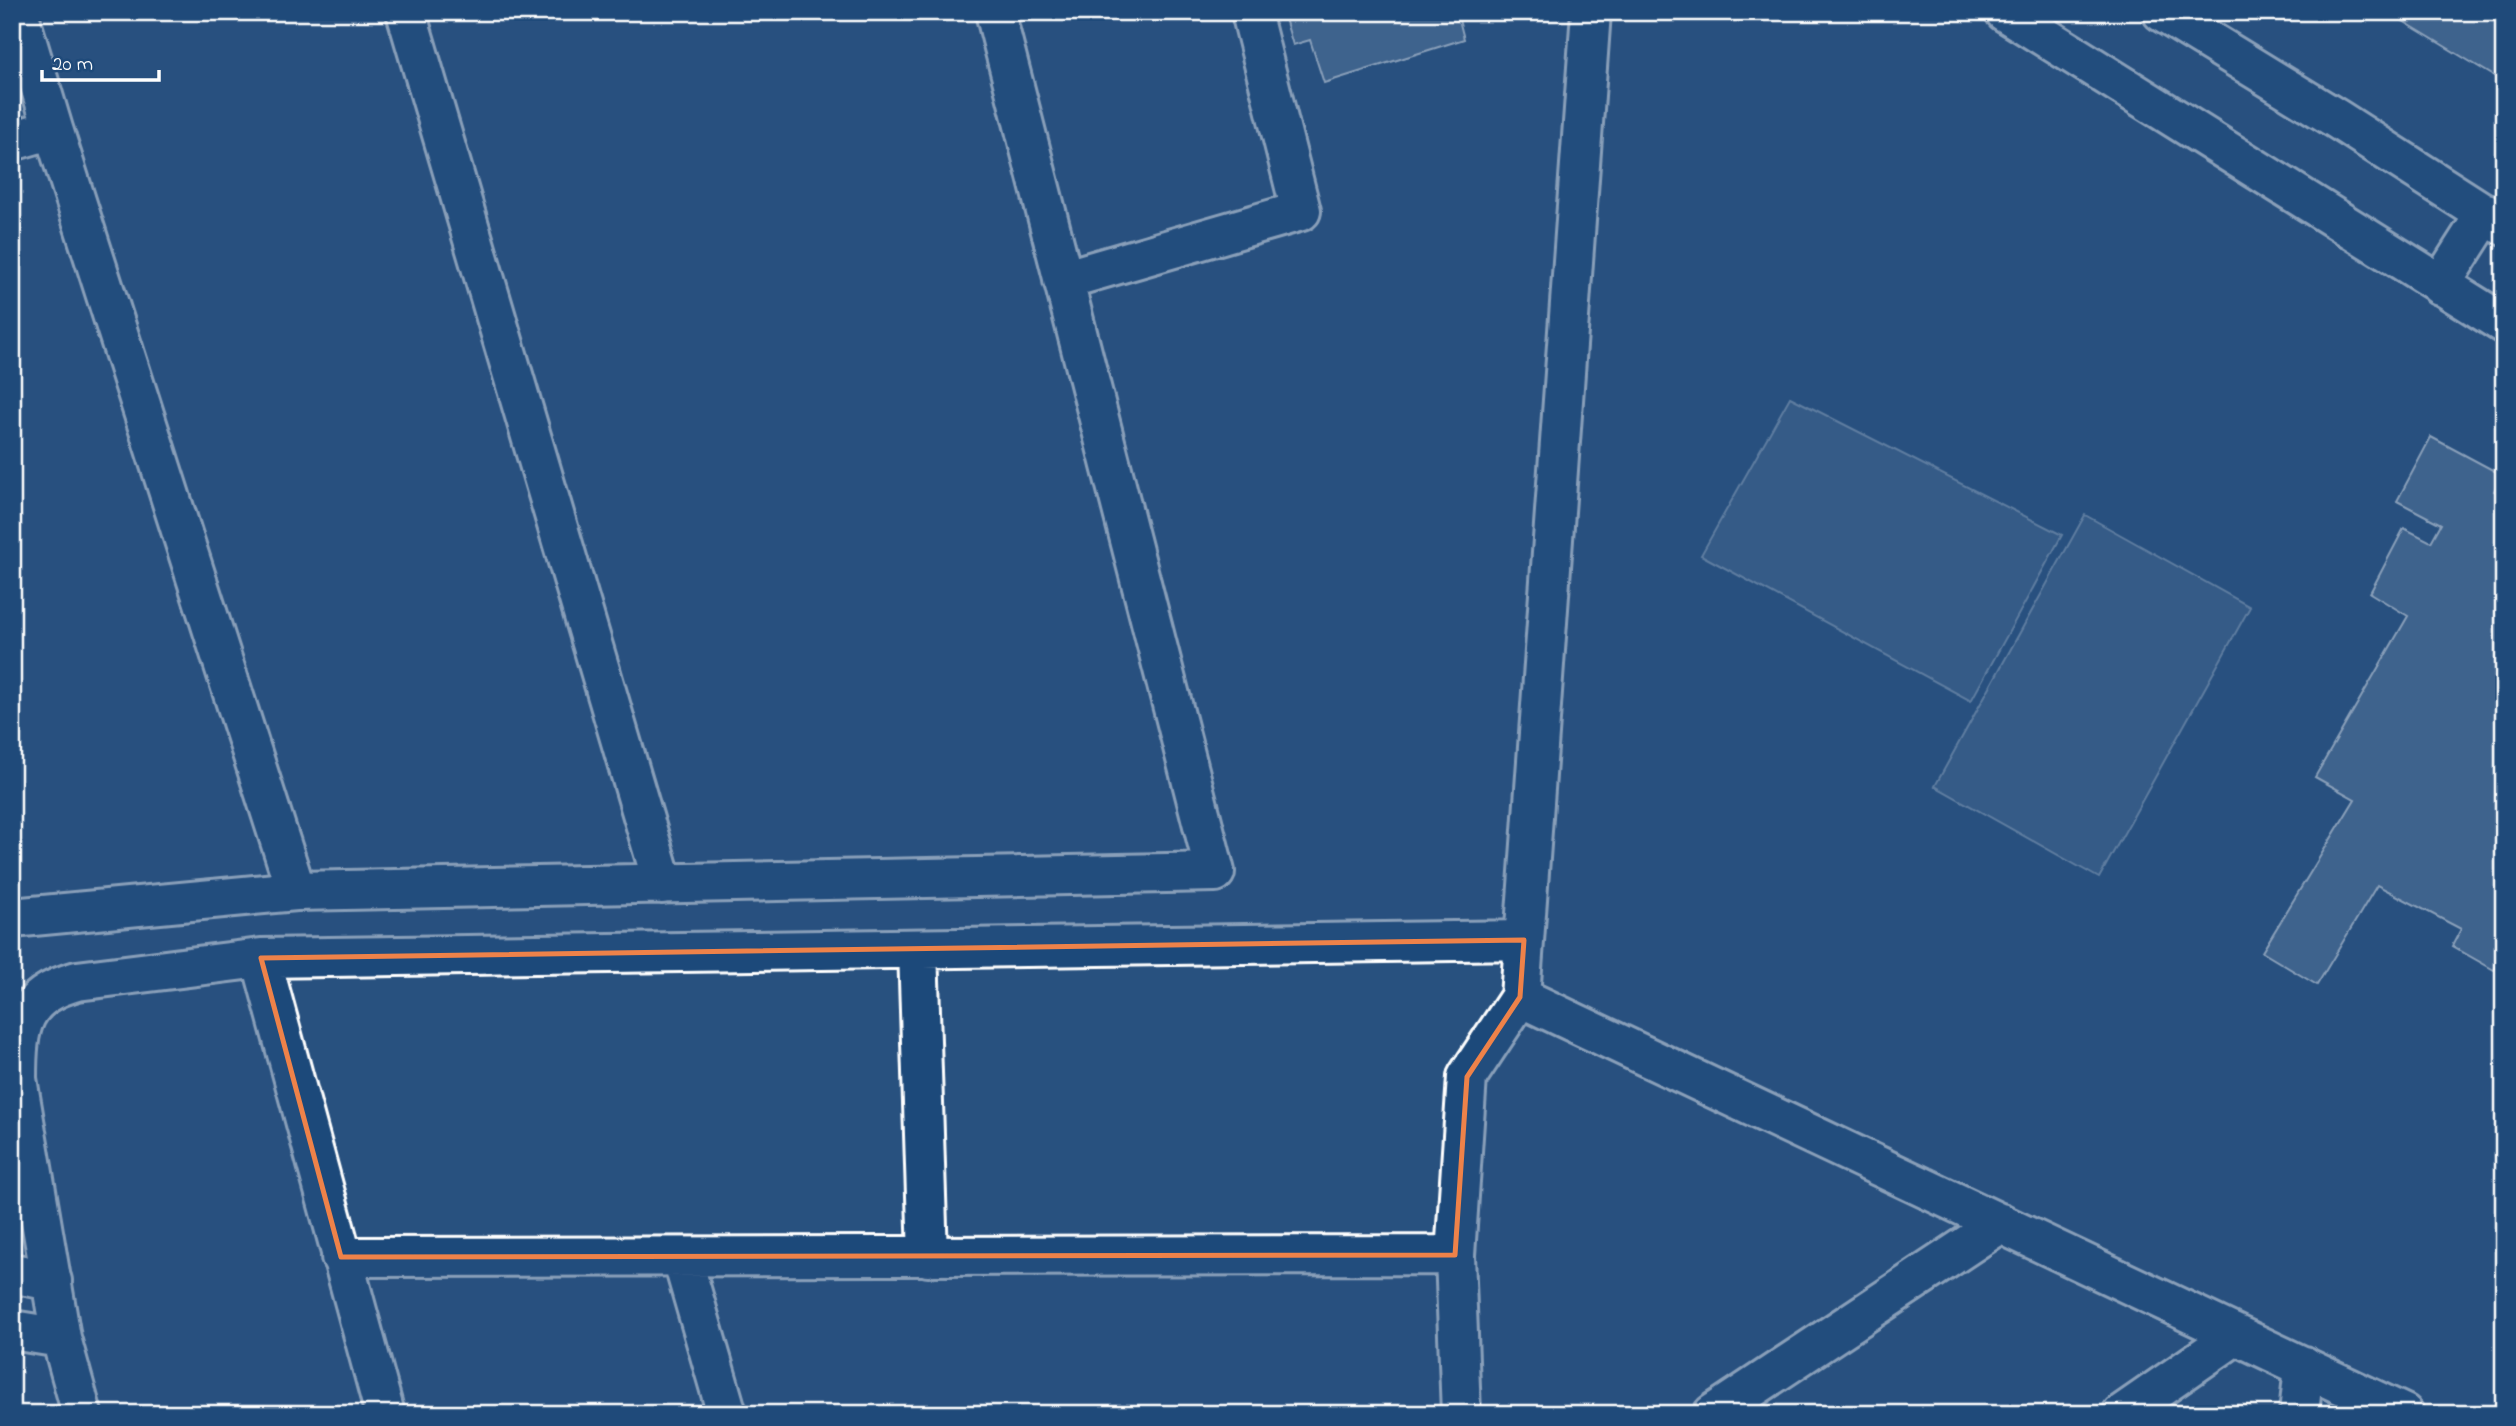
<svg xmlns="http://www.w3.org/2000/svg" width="2516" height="1426" viewBox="0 0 2516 1426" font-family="'Indie Flower',sans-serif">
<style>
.green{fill:#446890;stroke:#a2b4c8;stroke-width:2}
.building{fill:#5a7a9d;stroke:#fff;stroke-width:2}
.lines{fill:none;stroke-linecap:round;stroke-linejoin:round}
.minor-casing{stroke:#fff;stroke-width:44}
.minor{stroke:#1f4a7a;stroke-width:38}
.marked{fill:none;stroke:#ee8249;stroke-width:5;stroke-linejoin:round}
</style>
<rect width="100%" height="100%" fill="#28517f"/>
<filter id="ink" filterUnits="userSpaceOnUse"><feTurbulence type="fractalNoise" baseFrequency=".0143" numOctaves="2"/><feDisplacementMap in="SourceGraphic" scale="14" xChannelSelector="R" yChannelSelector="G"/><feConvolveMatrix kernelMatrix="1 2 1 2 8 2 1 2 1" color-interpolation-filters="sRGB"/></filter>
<g filter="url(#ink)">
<path class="green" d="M1790,397L2062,535L1971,701L1701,555Z
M2085,515L2250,607L2099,878L1935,786Z"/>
<path class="building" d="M1283,12H1457L1464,39L1324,83L1310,40L1293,45Z
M2388,12H2504V82Z
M2431,437L2502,475L2494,491L2504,496V954L2494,970L2452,946L2461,929L2377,885L2317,985L2262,952L2355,799L2315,777L2408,616L2370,593L2404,528L2431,542L2441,524L2397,501Z"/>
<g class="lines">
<defs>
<path id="minor" d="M18,12L53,129L296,891
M406,12L663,884
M2005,12L2504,324
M2162,12L2337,119L2504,226
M12,141L53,129
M1063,280L1301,211L1251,12
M2440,285L2486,213
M12,918L296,891L1215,872L995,12
M918,949L928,1257
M261,958L1524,940
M1520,997L2404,1414
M341,1257L1455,1255
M682,1258L727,1414
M12,1273L52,1281
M12,1330L61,1338
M82,1414L61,1338L17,1079C17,1026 21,996 77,981L261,958L385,1414
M1461,1414L1455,1255L1467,1077L1520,997L1591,12
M1713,1414L2001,1223
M2122,1414L2236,1335
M2299,1414L2304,1366"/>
</defs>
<use href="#minor" class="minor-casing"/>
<use href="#minor" class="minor"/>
</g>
</g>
<path d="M0 0H2516V1426H0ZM1524,940L1520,997L1467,1077L1455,1255L341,1257L261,958Z" fill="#28517f" fill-opacity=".55" fill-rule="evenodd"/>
<path class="marked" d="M1524,940L1520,997L1467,1077L1455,1255L341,1257L261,958Z"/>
<rect width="2516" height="1426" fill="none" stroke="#1f4a7a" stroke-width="42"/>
<rect x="21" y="21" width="2474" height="1384" fill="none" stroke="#fff" stroke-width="2.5" filter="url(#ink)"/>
<path d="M42 70v10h117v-10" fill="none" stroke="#ffffff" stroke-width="3.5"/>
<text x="52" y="70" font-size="21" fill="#ffffff" stroke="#1f4a7a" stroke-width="5" paint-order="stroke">20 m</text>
</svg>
